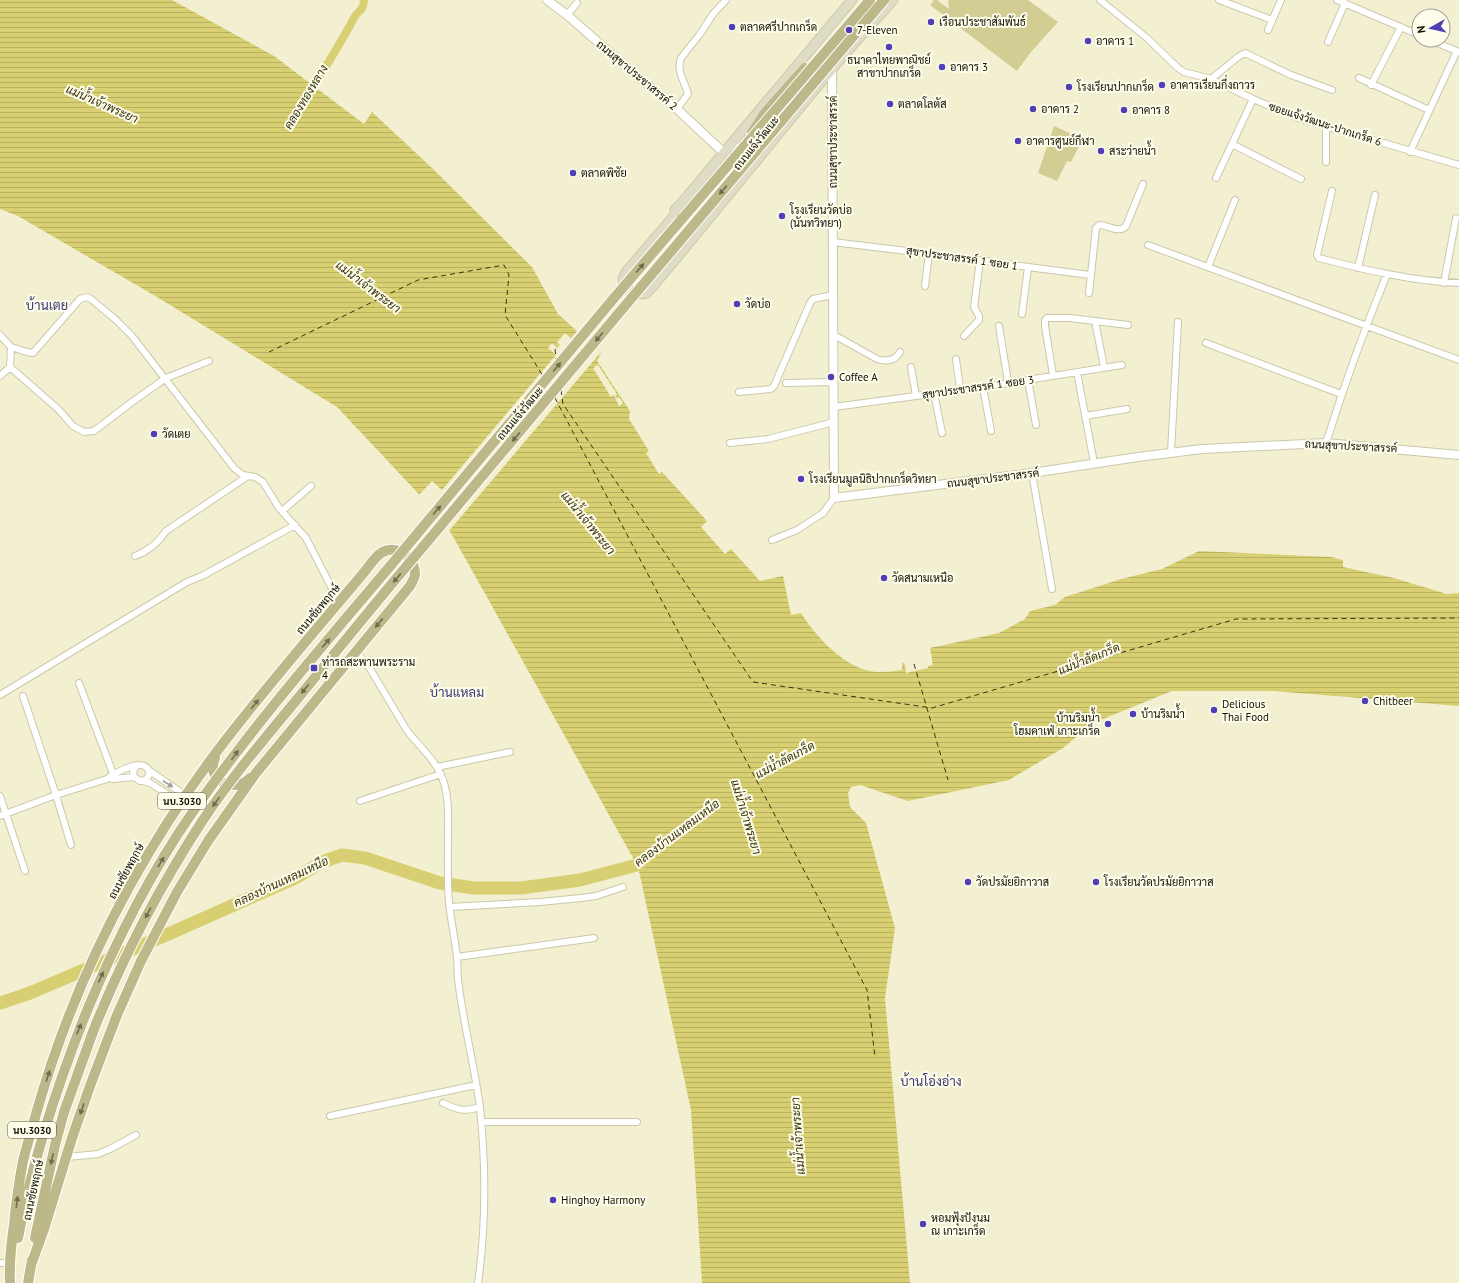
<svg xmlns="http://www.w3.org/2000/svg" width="1459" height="1283" viewBox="0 0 1459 1283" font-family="'PT Sans',Sarabun,sans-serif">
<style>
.green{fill:#d2cd92}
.water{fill:url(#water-rules)}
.pier{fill:#f3f0d2}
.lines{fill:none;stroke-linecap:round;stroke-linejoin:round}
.canal{stroke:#d8cf72;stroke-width:8}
.river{stroke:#d8cf72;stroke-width:13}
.ferry{stroke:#39350c;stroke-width:1;stroke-dasharray:5 4;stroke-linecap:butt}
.minor-casing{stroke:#cbc9ab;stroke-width:8}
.tertiary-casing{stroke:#cbc9ab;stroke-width:10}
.secondary-casing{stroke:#cbc9ab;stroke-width:11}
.primary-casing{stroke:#fff;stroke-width:12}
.minor{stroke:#fff;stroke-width:6}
.tertiary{stroke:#fff;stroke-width:8}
.secondary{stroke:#dedcc4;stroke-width:9}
.primary{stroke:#bdb889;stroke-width:10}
.primary-bridge-casing{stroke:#fff;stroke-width:12;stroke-linecap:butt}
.primary-bridge{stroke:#bdb889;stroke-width:10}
.oneway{fill:#706c4e}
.oneway2{fill:#a09f9b}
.poi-dot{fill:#503eb6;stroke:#fefdeb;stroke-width:1.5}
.labels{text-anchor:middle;stroke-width:4;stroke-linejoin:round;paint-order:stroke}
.shield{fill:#fefdeb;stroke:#58574b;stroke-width:1}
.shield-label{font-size:10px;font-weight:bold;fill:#111006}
.poi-label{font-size:11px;fill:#111006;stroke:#fefdeb;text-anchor:start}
.street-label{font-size:11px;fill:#111006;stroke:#fefdeb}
.water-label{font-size:12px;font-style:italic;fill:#39350c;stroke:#fefdeb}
.quarter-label{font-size:13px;fill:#3c3874;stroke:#fefdeb}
</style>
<defs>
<pattern id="water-rules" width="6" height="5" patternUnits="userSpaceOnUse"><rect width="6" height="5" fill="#d8cf72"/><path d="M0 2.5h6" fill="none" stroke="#b8b161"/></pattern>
</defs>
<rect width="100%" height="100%" fill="#f3f0d2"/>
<path class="green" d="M934,0H937L949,9L948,0H1028L1058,22L1031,52L1017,71L930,5Z
M1054,126L1083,139L1071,162L1067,161L1057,181L1038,173Z"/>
<path class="water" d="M0,0H172L274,56L364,124L372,112L432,168L532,267L558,314L601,353L597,361L630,411L629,419L649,451L646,453L659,474L662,472L707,521L701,527L725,554L731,549L760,581L783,576L791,615L801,613C816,637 847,671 878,672C886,672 894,671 902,670V663L932,658L930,648L999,633L1025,619L1030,611L1055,605L1065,597L1121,579L1162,569L1199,551L1331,557L1343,560V567L1394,578L1447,594L1459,593V706L1273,691H1172L1093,723L1063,748L1009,780L908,801L860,785L851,787L848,793L850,807L866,823L895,928L885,998L910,1283H702L691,1110L639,871L637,865L451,533L430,506L337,407L157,297L18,216L0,209Z"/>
<path class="pier" d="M578,330L602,351L448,532L428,506V505L419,495L432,481L442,490L556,355L548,348L552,343L557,348L560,345L557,342L565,333L571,338Z
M598,365L617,394L615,395L617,398L619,397L623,403L619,406L614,395L611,397L593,368Z
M931,656L933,665L928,666V668L906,673L904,661Z"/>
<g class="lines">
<path class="canal" d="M308,95C324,70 340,44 354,18C359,9 363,12 364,0"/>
<path class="river" d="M0,1003L30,993L173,932L297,877L322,862L342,855L365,858L440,883L474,888H521L580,880L637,865L650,855"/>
<path class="ferry" d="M555,349L556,359
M269,352L418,280L504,265L509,275L505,315L543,376
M561,390L563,404L753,682L932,708L1236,619L1459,618
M555,398L867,990L875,1057
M914,664L948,780"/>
<defs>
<path id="minor" d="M1100,0L1147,38L1178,68L1184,72L1211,79L1253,99L1298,118L1459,165
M1219,0L1272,20
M1337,0L1419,35
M567,15L577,3
M1268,30L1281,0
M1430,40L1459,52
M1328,42L1345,3
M1359,78L1429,110
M1211,79L1238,57L1245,53L1291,75L1332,90
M1371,85L1401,27
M677,109L688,94C685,82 676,71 681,58L700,34L713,14L726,0
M1326,126V162
M1232,144L1301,179
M1410,152L1457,51
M1216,178L1253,99
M1332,191L1317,255L1319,258C1365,270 1412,281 1459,283
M833,242L980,260L1028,267L1090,275
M1148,245L1459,360
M1208,267L1235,200
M1358,268L1375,195
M1444,283L1456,218
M925,286L929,253
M1089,293L1096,228L1099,225C1108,225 1119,234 1126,226L1143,184
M1022,314L1028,267
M1095,321L1104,367
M999,326L1008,382
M0,335L11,347L10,367
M834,335L877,359C886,362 895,361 900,352
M964,336L979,320V316L974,307L980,260
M1206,343L1341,394
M11,347L27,352L33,353L80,299L87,297L91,299L115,319L132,336L234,468L243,475L255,477L263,482L279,508L306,538L339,602
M956,359L960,389
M911,367L916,396
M1077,372L1094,463
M1053,375L1045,326V320L1047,318H1070L1128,325
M0,376L10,367L58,409L73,426L84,432L94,431L132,402L166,378L209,361
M1028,380L1036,425
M786,383L834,382
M983,387L991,431
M739,392L771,389L774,386L810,303L813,299L833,295
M934,393L942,433
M834,407L983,387L1122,365
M1085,416L1127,409
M730,443L768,439L834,422
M1326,443C1344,386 1364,330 1387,274
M1171,452L1178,322
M1032,473L1052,589
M282,511L311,486
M772,540L797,530L823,513L834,498
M135,556C149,551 158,543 166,531L248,476
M356,652L369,667L406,729C419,747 437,760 444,783C449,799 448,816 448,833C448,857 447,880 449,903C451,921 455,939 457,957C458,967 457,977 459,987C464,1027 475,1068 480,1108C486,1166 486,1226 478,1283
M79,683L115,779
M0,695L187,582L204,575L295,525
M23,696L56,795L71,845
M437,767L510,752
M150,771L186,796
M112,779L134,777
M143,781L150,783L181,803
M0,796L25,871
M360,801L441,774
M0,816L56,795L107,779C115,772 150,754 149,775L146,780L140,781L134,777L133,771L137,765
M450,907L540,902L581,898L596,896L623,887
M457,957L594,938
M443,1103C458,1110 463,1112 480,1107
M330,1116L476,1085
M481,1122H637
M67,1157L98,1154L110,1149L136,1135
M0,1263H9"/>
<path id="tertiary" d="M547,0L567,15L630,70L677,109L724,153
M832,69L834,498L1032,473L1138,457L1202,449L1326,443L1459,455"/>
<path id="secondary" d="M852,0L680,205L675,210V215L626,272C625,275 623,277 623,279C624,291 637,296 647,293C710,219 770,143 832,69C852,45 873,23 893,0"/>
<path id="primary" d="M752,133L765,113L805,68
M681,220L736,156L741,149
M412,540L614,298
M422,548L624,307
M215,758C205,781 234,794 250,778
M18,1238C32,1161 57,1086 86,1013
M35,1238L55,1145L64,1112L94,1029
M10,1282C9,1263 11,1245 14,1225C16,1204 19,1182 23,1161C27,1145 32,1129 36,1114C73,983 136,859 218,750C265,688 316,630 366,570C370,565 375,557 381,553C396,543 415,557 415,574C415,578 412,582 410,586L256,773L208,841L177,892L141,961L117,1015L90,1086L72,1138L44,1229L31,1265
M28,1283L32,1260"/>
</defs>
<use href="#minor" class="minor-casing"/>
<use href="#tertiary" class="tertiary-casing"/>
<use href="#secondary" class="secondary-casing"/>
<use href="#primary" class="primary-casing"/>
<use href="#minor" class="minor"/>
<use href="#tertiary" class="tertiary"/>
<use href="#secondary" class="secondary"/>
<use href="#primary" class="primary"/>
<defs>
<path id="primary-bridge" d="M736,156L870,0
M614,298L681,220
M624,307L884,0
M86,1013C115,943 149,875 192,813C259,717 338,629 412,540
M94,1029C123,957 159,888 201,823C230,779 265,738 299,697C340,647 380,597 422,548"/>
</defs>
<use href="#primary-bridge" class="primary-bridge-casing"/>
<use href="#primary-bridge" class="primary-bridge"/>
</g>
<defs><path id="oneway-solid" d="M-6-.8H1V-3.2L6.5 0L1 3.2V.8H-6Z"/></defs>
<g class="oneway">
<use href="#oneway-solid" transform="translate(723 190) rotate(130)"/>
<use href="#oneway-solid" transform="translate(640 268) rotate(-49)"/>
<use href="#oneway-solid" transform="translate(599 337) rotate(130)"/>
<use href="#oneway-solid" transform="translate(557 367) rotate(-50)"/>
<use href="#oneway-solid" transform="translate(516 437) rotate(130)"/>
<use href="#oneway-solid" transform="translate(437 510) rotate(-50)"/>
<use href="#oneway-solid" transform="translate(397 578) rotate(131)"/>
<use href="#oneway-solid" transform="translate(379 623) rotate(130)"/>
<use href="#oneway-solid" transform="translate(326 643) rotate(-50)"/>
<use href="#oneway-solid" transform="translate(305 689) rotate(129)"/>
<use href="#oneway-solid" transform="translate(255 704) rotate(-51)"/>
<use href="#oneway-solid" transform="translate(235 755) rotate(-54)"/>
<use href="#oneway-solid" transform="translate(216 802) rotate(126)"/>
<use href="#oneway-solid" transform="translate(161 862) rotate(-59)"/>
<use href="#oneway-solid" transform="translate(148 913) rotate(118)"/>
<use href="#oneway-solid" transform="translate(101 977) rotate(-66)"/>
<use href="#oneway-solid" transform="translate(79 1029) rotate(-68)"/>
<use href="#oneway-solid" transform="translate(48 1076) rotate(-72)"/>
<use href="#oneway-solid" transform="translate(82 1109) rotate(109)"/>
<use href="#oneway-solid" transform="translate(52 1159) rotate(103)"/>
<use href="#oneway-solid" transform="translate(17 1202) rotate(-82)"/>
</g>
<use class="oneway2" href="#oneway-solid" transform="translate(168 784) rotate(33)"/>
<g class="poi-dot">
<circle cx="931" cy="22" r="4"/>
<circle cx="732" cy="27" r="4"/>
<circle cx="849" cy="30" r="4"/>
<circle cx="1088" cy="41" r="4"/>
<circle cx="889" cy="47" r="4"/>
<circle cx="942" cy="67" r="4"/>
<circle cx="1162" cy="85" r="4"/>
<circle cx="1069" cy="87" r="4"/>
<circle cx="890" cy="104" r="4"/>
<circle cx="1033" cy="109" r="4"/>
<circle cx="1124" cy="110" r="4"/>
<circle cx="1018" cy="141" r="4"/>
<circle cx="1101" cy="151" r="4"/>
<circle cx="573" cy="173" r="4"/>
<circle cx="782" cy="216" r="4"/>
<circle cx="737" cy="304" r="4"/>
<circle cx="831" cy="377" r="4"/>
<circle cx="154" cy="434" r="4"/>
<circle cx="801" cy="479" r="4"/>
<circle cx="884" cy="578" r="4"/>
<rect x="310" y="664" width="8" height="8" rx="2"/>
<circle cx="1365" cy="701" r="4"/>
<circle cx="1214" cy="710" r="4"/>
<circle cx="1133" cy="714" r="4"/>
<circle cx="1108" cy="724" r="4"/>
<circle cx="968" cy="882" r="4"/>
<circle cx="1096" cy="882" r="4"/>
<circle cx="553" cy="1200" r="4"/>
<circle cx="923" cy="1224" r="4"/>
</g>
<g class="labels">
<g class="shield">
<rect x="158" y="793" width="48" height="16" rx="3"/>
<rect x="8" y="1122" width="48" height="16" rx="3"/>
</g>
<g class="shield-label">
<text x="182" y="805">นบ.3030</text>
<text x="32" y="1134">นบ.3030</text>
</g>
<g class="poi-label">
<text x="939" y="26">เรือนประชาสัมพันธ์</text>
<text x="740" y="31">ตลาดศรีปากเกร็ด</text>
<text x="857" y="34">7-Eleven</text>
<text x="1096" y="45">อาคาร 1</text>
<text x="889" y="64" text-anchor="middle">ธนาคาไทยพาณิชย์<tspan x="889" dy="13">สาขาปากเกร็ด</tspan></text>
<text x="950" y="71">อาคาร 3</text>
<text x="1170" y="89">อาคารเรียนกึ่งถาวร</text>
<text x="1077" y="91">โรงเรียนปากเกร็ด</text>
<text x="898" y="108">ตลาดโลตัส</text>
<text x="1041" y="113">อาคาร 2</text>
<text x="1132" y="114">อาคาร 8</text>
<text x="1026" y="145">อาคารศูนย์กีฬา</text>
<text x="1109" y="155">สระว่ายน้ำ</text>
<text x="581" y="177">ตลาดพิชัย</text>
<text x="790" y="214">โรงเรียนวัดบ่อ<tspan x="790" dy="13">(นันทวิทยา)</tspan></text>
<text x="745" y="308">วัดบ่อ</text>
<text x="839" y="381">Coffee A</text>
<text x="162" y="438">วัดเตย</text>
<text x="809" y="483">โรงเรียนมูลนิธิปากเกร็ดวิทยา</text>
<text x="892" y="582">วัดสนามเหนือ</text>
<text x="322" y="666">ท่ารถสะพานพระราม<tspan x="322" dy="13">4</tspan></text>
<text x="1373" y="705">Chitbeer</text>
<text x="1222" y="708">Delicious<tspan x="1222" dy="13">Thai Food</tspan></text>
<text x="1141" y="718">บ้านริมน้ำ</text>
<text x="1100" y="722" text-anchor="end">บ้านริมน้ำ<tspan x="1100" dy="13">โฮมคาเฟ่ เกาะเกร็ด</tspan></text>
<text x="976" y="886">วัดปรมัยยิกาวาส</text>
<text x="1104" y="886">โรงเรียนวัดปรมัยยิกาวาส</text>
<text x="561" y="1204">Hinghoy Harmony</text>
<text x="931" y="1222">หอมฟุ้งปังนม<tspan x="931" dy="13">ณ เกาะเกร็ด</tspan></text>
</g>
<g class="street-label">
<text transform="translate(637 75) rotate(40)" y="4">ถนนสุขาประชาสรรค์ 2</text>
<text transform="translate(1325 124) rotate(18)" y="4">ซอยแจ้งวัฒนะ-ปากเกร็ด 6</text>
<text transform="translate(833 142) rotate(-90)" y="4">ถนนสุขาประชาสรรค์</text>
<text transform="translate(756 143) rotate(-51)" y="4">ถนนแจ้งวัฒนะ</text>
<text transform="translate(962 258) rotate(8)" y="4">สุขาประชาสรรค์ 1 ซอย 1</text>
<text transform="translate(978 387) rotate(-8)" y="4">สุขาประชาสรรค์ 1 ซอย 3</text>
<text transform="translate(520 413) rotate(-50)" y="4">ถนนแจ้งวัฒนะ</text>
<text transform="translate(1351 446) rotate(3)" y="4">ถนนสุขาประชาสรรค์</text>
<text transform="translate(993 478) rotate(-7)" y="4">ถนนสุขาประชาสรรค์</text>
<text transform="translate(318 609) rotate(-50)" y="4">ถนนชัยพฤกษ์</text>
<text transform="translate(126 871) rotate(-61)" y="4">ถนนชัยพฤกษ์</text>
<text transform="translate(33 1190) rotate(-78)" y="4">ถนนชัยพฤกษ์</text>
</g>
<g class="water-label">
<text transform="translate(306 97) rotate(-59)" y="4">คลองทองหลาง</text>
<text transform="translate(102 104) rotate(24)" y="4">แม่น้ำเจ้าพระยา</text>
<text transform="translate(368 287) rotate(37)" y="4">แม่น้ำเจ้าพระยา</text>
<text transform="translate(588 523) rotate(51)" y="4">แม่น้ำเจ้าพระยา</text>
<text transform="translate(1089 659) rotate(-22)" y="4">แม่น้ำลัดเกร็ด</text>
<text transform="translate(785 760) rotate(-28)" y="4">แม่น้ำลัดเกร็ด</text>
<text transform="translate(746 817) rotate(73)" y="4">แม่น้ำเจ้าพระยา</text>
<text transform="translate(677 833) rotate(-37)" y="4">คลองบ้านแหลมเหนือ</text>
<text transform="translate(281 882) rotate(-25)" y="4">คลองบ้านแหลมเหนือ</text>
<text transform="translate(798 1136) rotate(-94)" y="4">แม่น้ำเจ้าพระยา</text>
</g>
<g class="quarter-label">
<text x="47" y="310">บ้านเตย</text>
<text x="457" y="697">บ้านแหลม</text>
<text x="931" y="1086">บ้านโอ่งอ่าง</text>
</g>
</g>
<g transform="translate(1431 28) rotate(262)"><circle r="19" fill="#fefdeb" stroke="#9f9e8f"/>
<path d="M0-3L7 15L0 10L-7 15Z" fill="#503eb6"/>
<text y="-6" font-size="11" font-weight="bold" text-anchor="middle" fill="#111006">N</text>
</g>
</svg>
